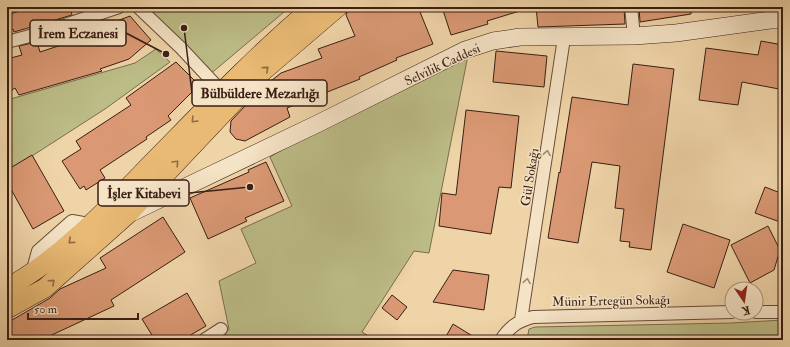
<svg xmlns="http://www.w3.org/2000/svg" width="790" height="347" viewBox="0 0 790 347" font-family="'IM FELL Double Pica',serif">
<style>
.green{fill:#bcbc86;stroke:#7a6d4d}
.building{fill:#da9974;stroke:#381e14}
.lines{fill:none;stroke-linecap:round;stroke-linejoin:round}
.street-casing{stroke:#664c39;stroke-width:14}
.secondary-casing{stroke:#381e14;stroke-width:18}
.primary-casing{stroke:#381e14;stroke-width:20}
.street{stroke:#f5e3c6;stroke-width:12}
.secondary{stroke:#f5e3c6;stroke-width:17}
.primary{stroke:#e8ba74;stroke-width:19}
.oneway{stroke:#906c44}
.oneway2{stroke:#a08a76}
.labels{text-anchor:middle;stroke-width:3;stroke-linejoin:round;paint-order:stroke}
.street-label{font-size:13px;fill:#381e14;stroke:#f5e3c6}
.leader{fill:none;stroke:#381e14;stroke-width:1.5}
.callout-dot{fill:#381e14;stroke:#f5e3c6;stroke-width:1.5}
.callout{fill:#f5e3c6;stroke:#381e14;stroke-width:1.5}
.callout-label{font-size:14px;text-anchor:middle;font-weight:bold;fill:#381e14}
</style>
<rect width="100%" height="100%" fill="#efd4a8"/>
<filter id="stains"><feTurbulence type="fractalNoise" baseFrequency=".005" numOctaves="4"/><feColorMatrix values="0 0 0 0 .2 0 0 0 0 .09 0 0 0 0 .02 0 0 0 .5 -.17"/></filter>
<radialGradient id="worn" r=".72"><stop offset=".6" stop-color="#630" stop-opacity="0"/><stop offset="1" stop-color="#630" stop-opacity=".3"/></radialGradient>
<path class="green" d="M145,7H290L208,76Z
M471,40L429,253L414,251L362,332L375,340H221L229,329L219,281L256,263L241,229L292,206L270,157Z
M156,49L170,62L105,109L7,172V100L135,63Z
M783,320V340H527L529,329L535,327L731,323Z"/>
<path class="building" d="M32,7H70L72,15L14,32L13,29L7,32V15Z
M349,7H418L433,44L396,58L397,60L359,77L360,79L287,108L290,117L245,141L236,139L230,132L231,121L262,88L281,73L322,58L318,49L355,36L346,15Z
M442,7H523V10L487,21L488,24L451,35Z
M536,7H624L625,24L538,27Z
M639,7H691V14L640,22Z
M130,16L151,40L129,59L100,69L102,71L19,95L15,88L7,93V59L22,55L19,46L37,42L40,52L107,30L104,26Z
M761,41L783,45V85L780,84L779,89L742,82L738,105L699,100L706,48L758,55Z
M496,51L547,56L544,87L493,82Z
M176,62L199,85L168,116L171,120L146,137L147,139L100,170L105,178L86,190L84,186L80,189L62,161L81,149L76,141L131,105L126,98Z
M633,64L674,69L651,250L629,247L630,242L620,241L624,209L615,208L620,166L592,162L578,243L548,238L559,172L560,173L572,97L628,105Z
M466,110L519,116L511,188L499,187L491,234L439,226L442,193L456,195Z
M32,155L64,211L33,229L7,182V170Z
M266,162L284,201L245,218L247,221L208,239L190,198L249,172L248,170Z
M765,187L783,194V223L755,213Z
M163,217L185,252L111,300L114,306L41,340H7V323L50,298L60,289L106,268L100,258Z
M683,224L730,240L714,288L667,272Z
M768,226L780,250L774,270L750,283L731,245Z
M453,270L489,275L484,310L433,302Z
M187,293L206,326L182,340H155L142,319Z
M392,295L407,307L397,320L382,308Z
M453,324L479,340H444Z"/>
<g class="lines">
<defs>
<path id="street" d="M138,7L181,48L226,96
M631,7L634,36
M7,42L41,33L119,7
M32,273L38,251L72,221L89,224
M756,312H783
M521,320L564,38
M204,340L221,329
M501,340C509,327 518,321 533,317L732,312"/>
<path id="secondary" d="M133,212L317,124L465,50L493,41L520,37L634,36L676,33L770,20H783"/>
<path id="primary" d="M7,288C60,259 107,209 149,166C203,111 255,56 313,7
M7,309L45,288L128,214L262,72L338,7"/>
</defs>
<use href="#street" class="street-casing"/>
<use href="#secondary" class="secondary-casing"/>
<use href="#primary" class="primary-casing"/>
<use href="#street" class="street"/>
<use href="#secondary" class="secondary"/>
<use href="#primary" class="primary"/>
</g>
<defs><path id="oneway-chevron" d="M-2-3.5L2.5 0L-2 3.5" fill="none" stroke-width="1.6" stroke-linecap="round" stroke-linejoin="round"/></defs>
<g class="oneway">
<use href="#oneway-chevron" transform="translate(266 69) rotate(-41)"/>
<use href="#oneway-chevron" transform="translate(194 120) rotate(134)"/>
<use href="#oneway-chevron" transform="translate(176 163) rotate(-47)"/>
<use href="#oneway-chevron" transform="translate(71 241) rotate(139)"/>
<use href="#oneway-chevron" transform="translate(52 282) rotate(-42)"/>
</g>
<g class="oneway2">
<use href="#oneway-chevron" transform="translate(547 153) rotate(-81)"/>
<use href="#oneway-chevron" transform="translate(527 281) rotate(-81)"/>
</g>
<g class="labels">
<g class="street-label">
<text transform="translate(442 64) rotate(-25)" y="5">Selvilik Caddesi</text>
<text transform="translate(529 177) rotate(-81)" y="5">Gül Sokağı</text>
<text transform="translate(611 300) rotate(-1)" y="5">Münir Ertegün Sokağı</text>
</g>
</g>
<path class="leader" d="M166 54L126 33M184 28L192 93M250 187L189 193"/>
<g class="callout-dot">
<circle cx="166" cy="54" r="4"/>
<circle cx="184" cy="28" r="4"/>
<circle cx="250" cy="187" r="4"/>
</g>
<g class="callout">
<rect x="30" y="20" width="96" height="26" rx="4"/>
<rect x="192" y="80" width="135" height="26" rx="4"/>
<rect x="98" y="180" width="91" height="26" rx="4"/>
</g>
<g class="callout-label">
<text x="78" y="38">İrem Eczanesi</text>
<text x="260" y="98">Bülbüldere Mezarlığı</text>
<text x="144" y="198">İşler Kitabevi</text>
</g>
<rect width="790" height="347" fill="none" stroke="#efd4a8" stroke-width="24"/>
<rect x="8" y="8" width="774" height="331" fill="none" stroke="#381e14" stroke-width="2"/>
<rect x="12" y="12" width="766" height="323" fill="none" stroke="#381e14"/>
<g transform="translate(744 301) rotate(167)"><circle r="19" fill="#f5e3c6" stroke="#a9947f"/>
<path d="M0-3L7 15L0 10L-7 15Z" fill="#8f2418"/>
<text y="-6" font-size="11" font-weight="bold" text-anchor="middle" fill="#381e14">K</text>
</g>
<path d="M28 313v6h110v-6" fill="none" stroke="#381e14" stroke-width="2"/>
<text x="34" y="313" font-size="12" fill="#381e14" stroke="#f5e3c6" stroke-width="3" paint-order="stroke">50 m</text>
<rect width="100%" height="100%" filter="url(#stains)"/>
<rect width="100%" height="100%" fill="url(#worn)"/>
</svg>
